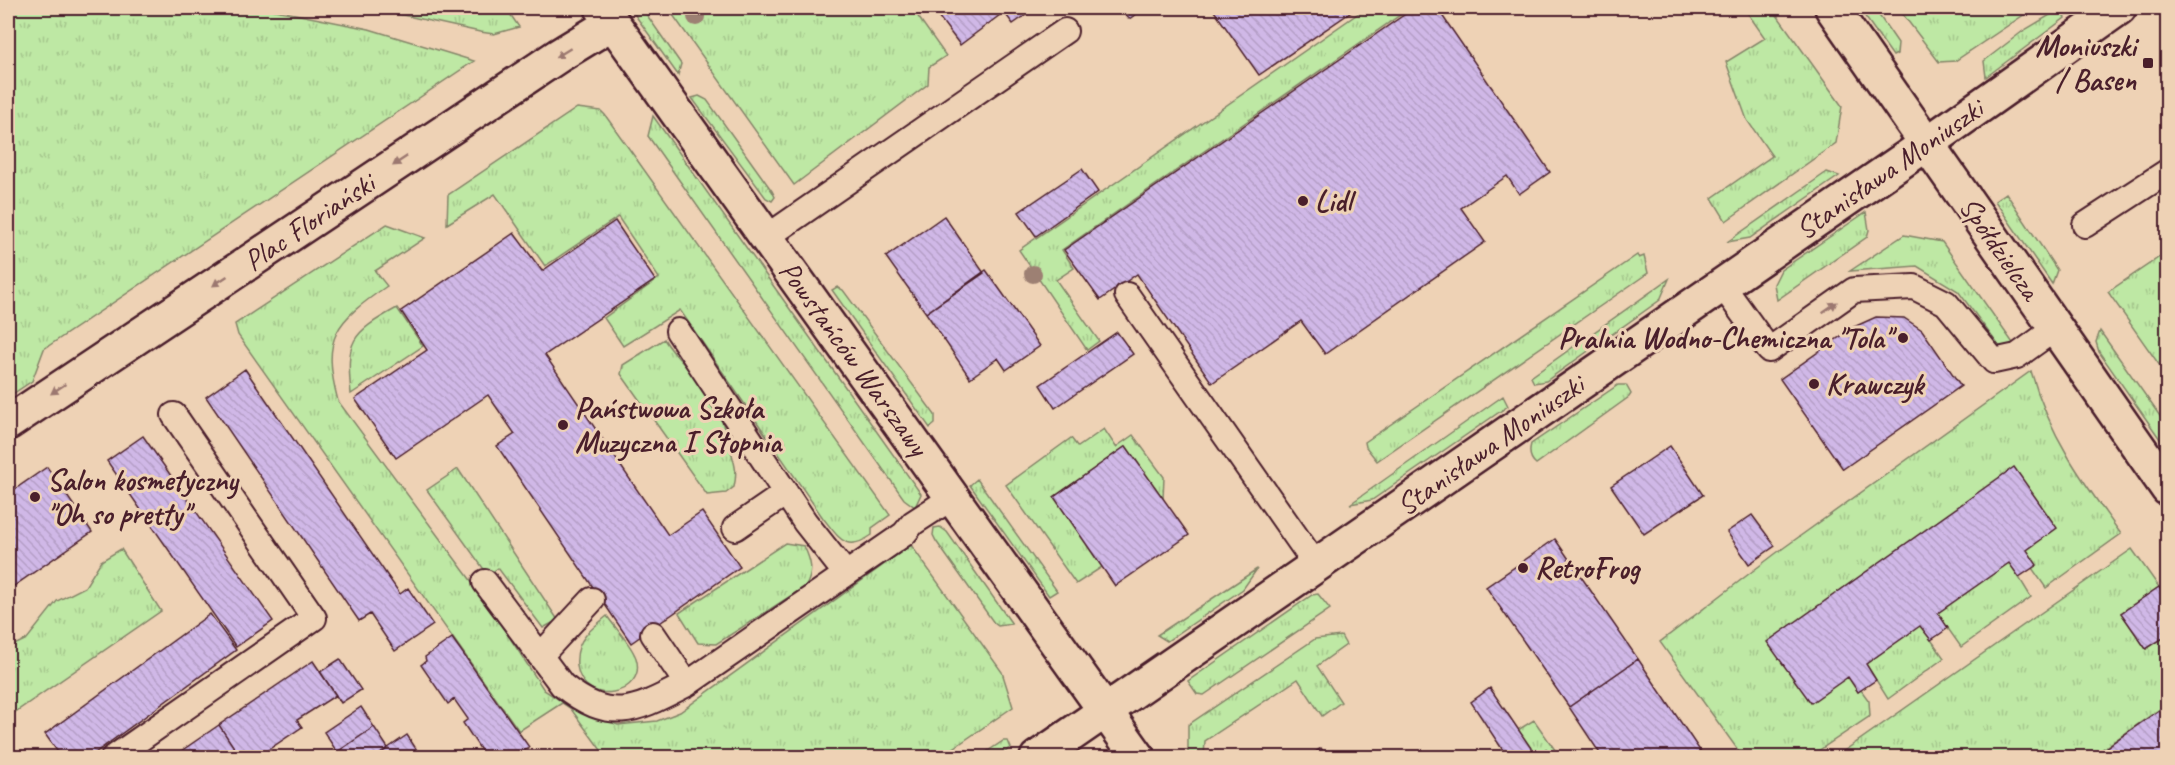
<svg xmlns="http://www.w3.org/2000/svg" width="2175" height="765" viewBox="0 0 2175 765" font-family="Caveat,sans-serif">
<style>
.grass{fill:url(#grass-tufts);stroke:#848468;stroke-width:1.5}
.building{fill:url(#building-back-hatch);stroke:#4a1f2b;stroke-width:1.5}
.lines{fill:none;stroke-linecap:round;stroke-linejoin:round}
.lane-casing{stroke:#4a1f2b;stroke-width:28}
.street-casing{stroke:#4a1f2b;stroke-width:38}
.lane{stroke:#eed2b5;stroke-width:24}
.street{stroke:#eed2b5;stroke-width:33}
.tree{fill:#9d8073}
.oneway{fill:#9c7870}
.poi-dot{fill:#4a1f2b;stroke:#eed2b5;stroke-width:2}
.labels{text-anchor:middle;stroke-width:6;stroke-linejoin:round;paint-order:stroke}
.poi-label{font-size:30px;font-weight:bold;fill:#4a1f2b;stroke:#eed2b5;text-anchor:start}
.street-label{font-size:30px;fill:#4a1f2b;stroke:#eed2b5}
</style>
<defs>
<pattern id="grass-tufts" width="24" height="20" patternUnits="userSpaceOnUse" patternTransform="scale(1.5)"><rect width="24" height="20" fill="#bee8a4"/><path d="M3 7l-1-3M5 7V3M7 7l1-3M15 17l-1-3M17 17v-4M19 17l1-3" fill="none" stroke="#a5c78d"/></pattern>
<pattern id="building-back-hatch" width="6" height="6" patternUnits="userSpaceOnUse" patternTransform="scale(1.5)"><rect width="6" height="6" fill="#d0b8e7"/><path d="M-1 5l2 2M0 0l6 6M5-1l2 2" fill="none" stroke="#b49ec6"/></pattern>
</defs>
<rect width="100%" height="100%" fill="#eed2b5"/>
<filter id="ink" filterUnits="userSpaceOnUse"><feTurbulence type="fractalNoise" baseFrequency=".0167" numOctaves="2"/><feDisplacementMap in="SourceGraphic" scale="12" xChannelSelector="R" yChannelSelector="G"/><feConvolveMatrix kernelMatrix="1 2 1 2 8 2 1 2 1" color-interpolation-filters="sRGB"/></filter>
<g filter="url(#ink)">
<path class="grass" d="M8,8H265L369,29L474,61L44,349L32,381L8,397Z
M371,8H506L519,27L494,34L480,32Z
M630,8H642L681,64L678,75Z
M668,8H912L946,56L929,67L928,84L794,185Z
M1366,8H1410L1062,250L1074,268L1056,280L1099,341L1087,350L1019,250Z
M1744,8H1772L1842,106L1836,143L1726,221L1712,198L1772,156L1747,120L1726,62L1765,38Z
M1859,8H1874L1898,43L1897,54L1893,56Z
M1898,8H1931L1936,14L1945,8H2034L1955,61L1939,62Z
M2060,9L2065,18L1986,77L1984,61L2023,31Z
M699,96L707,100L772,191L775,197L772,201L766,198L692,98Z
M577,108L601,111L605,115L890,515L872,528V535C846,553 840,539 823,518L680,310L623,346L604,318L659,278L618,217L545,266L495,194L447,224L448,195Z
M653,116L921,494L915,507L904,499L648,136Z
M1827,172L1839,176L1750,238L1727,242Z
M2006,193L2057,270L2052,284L1995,201Z
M1866,212L1869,230L1867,237L1777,300L1774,284L1781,270Z
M387,224L425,238L375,271L387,286C335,322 321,337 338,401L481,594L544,690L572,708L618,725L657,721L680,712L911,545L1002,672L1013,707L939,758L606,757L571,709L562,703L519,731L238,335L235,324Z
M1904,235L1942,242L2015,346H1999L1958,291L1917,266L1850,271Z
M2167,252V376L2108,292Z
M1637,255L1639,258L1644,256L1648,273L1377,461L1366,447L1365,442Z
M1669,279L1660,300L1546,381L1534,383L1531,377Z
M837,287L843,290L935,415V424L930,428L832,290Z
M397,308L423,346L351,394C346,340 350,334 397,308Z
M2100,331L2167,426V449L2099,352L2096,342Z
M664,339C675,358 692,370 705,388C719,408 723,424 730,447C734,463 738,470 734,487L726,493L707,495L621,374L623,365Z
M2031,371C2049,435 2083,482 2121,534L2046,588L2032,568L2026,550L1848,676L1858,692L1861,690L1869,701L1870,716L1809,757H1743L1660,642L1775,554Z
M1618,385H1626L1631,394L1629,397L1536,464C1530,459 1529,451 1531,444Z
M1503,396L1508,406L1372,500L1350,504Z
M1104,429L1116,447L1133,435L1164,477L1163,499L1126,446L1054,497L1102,567L1076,584L1006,485L1071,438L1078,447Z
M458,469L558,620L543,628L498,568L488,575L427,490Z
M977,479L1057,591L1049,596L970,485Z
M940,527L947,532L1012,624L998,626L994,623L936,541L933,535L934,528Z
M785,543L804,546C811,561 814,571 806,586L716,644L698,643L679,613Z
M121,549L161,611L8,717V648L27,639L57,601L85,587L101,561Z
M2132,549L2159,587L2121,613L2146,649L2167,635V704L2091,757L1834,758Z
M2009,561L2031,597L1961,647L1937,613Z
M1257,569L1243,589L1167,641L1157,635Z
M1318,594L1330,609L1204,695L1197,694L1188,681L1312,595Z
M607,616C616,629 631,644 636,658C648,695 583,709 577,666C576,655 579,643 586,635C592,628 600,622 607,616Z
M1920,624L1944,658L1888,699L1866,664Z
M1341,636L1346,645L1317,666L1341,702L1322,716L1298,679L1205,741L1204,757H1188V725L1315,639Z
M1534,720L1560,757H1552L1546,749L1537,757L1518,730Z
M1003,741H1008L1011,748L997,757H979Z"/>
<path class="building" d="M932,8H1036L1013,24L1004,12L960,45Z
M1121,8H1145L1129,19Z
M1212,8H1264L1267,12L1273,8H1357L1259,75Z
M1414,8H1437L1550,172L1519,194L1507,176L1461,208L1485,242L1325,354L1301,321L1212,383L1137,274L1100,300L1064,250Z
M1082,169L1098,192L1036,236L1019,212Z
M944,216L984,273L926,313L886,257Z
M615,221L655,280L545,355L668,535L702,512L740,567L631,643L497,446L515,434L488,395L396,458L355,399L427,350L401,311L514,233L542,271Z
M986,270L1040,346L1006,370L998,358L970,378L926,313Z
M1876,317L1904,318L1922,330L1961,386L1843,469L1780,379L1854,327Z
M1117,332L1133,354L1055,408L1040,385Z
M245,369L400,594L408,588L433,625L395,651L370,614L359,621L206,397Z
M143,436L273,621L236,647L107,461Z
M1126,446L1189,535L1115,586L1054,497Z
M1670,446L1703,495L1644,534L1611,486Z
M47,467L92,532L8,590V494Z
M2014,467L2057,528L2027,550L2037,565L2019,577L2009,563L1938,613L1948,628L1940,634L1931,640L1920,626L1866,664L1876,680L1858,692L1848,677L1811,703L1767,642Z
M1752,515L1775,546L1749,564L1727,532Z
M1555,539L1638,659L1569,707L1486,587Z
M2159,587L2168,600V635L2146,649L2121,613Z
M210,614L236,650L88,758H62L45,734Z
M452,638L529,747L514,758H486L463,723L468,719L454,699L448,704L421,665L426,661L425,657Z
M340,659L361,690L341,703L320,672Z
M1638,659L1705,758H1603L1569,707Z
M313,661L336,695L297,720L302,727L256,758H241L219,725Z
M1490,688L1537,757L1546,749L1552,758H1508L1471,702Z
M2168,704V758H2091Z
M361,707L374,727L337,752L324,732Z
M219,725L241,758H171Z
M374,727L388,748L375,758H348L342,749Z
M407,735L422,758H375L388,748Z
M1321,748L1327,758H1307Z"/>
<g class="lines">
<defs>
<path id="lane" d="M2085,225L2168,171
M767,237L1065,31
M1722,285L1769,350L1854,290L1914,287L1946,303L1994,361L2017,356L2056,328
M1127,295L1316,565
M678,331L805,522L846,574
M735,528L786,493
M485,582L562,685C612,725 636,710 687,684
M653,634L687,684L904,534L913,523L953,497
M540,656L592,600
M113,758L314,618L174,415"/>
<path id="street" d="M602,8L1139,758
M1832,8L2168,489
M8,423L558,56L612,23
M1037,758L1928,143L2119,8"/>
</defs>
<use href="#lane" class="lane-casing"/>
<use href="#street" class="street-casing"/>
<use href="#lane" class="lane"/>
<use href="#street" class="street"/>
</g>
<g class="tree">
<circle cx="696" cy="17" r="9"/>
<circle cx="1033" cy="274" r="9"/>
</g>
<defs><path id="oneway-solid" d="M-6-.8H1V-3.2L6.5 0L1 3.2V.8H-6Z" transform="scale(1.5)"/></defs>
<g class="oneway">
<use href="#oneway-solid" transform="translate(563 53) rotate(148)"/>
<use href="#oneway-solid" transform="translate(400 161) rotate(146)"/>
<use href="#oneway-solid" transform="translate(220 281) rotate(146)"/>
<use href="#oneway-solid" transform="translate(1830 307) rotate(-35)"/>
<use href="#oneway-solid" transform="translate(58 389) rotate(146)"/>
</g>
</g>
<g class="poi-dot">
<rect x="2142" y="57" width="12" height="12" rx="3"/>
<circle cx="1303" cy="201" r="6"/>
<circle cx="1903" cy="338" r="6"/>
<circle cx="1814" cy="384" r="6"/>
<circle cx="563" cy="425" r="6"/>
<circle cx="35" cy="497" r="6"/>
<circle cx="1523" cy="568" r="6"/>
</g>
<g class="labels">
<g class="poi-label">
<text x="2136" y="56" text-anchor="end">Moniuszki<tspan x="2136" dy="34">/ Basen</tspan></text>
<text x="1315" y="211">Lidl</text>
<text x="1891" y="348" text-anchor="end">Pralnia Wodno-Chemiczna "Tola"</text>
<text x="1826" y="394">Krawczyk</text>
<text x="575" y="418">Państwowa Szkoła<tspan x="575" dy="34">Muzyczna I Stopnia</tspan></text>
<text x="47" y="490">Salon kosmetyczny<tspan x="47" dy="34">"Oh so pretty"</tspan></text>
<text x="1535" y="578">RetroFrog</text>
</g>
<g class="street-label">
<text transform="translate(1889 169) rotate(-35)" y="10">Stanisława Moniuszki</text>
<text transform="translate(309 222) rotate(-34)" y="10">Plac Floriański</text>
<text transform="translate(2000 248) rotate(55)" y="10">Spółdzielcza</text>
<text transform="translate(854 358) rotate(54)" y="10">Powstańców Warszawy</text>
<text transform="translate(1490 445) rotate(-35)" y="10">Stanisława Moniuszki</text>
</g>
</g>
<rect width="2175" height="765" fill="none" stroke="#eed2b5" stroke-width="30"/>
<rect x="15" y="15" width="2145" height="735" fill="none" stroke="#4a1f2b" stroke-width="2" filter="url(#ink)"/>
</svg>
